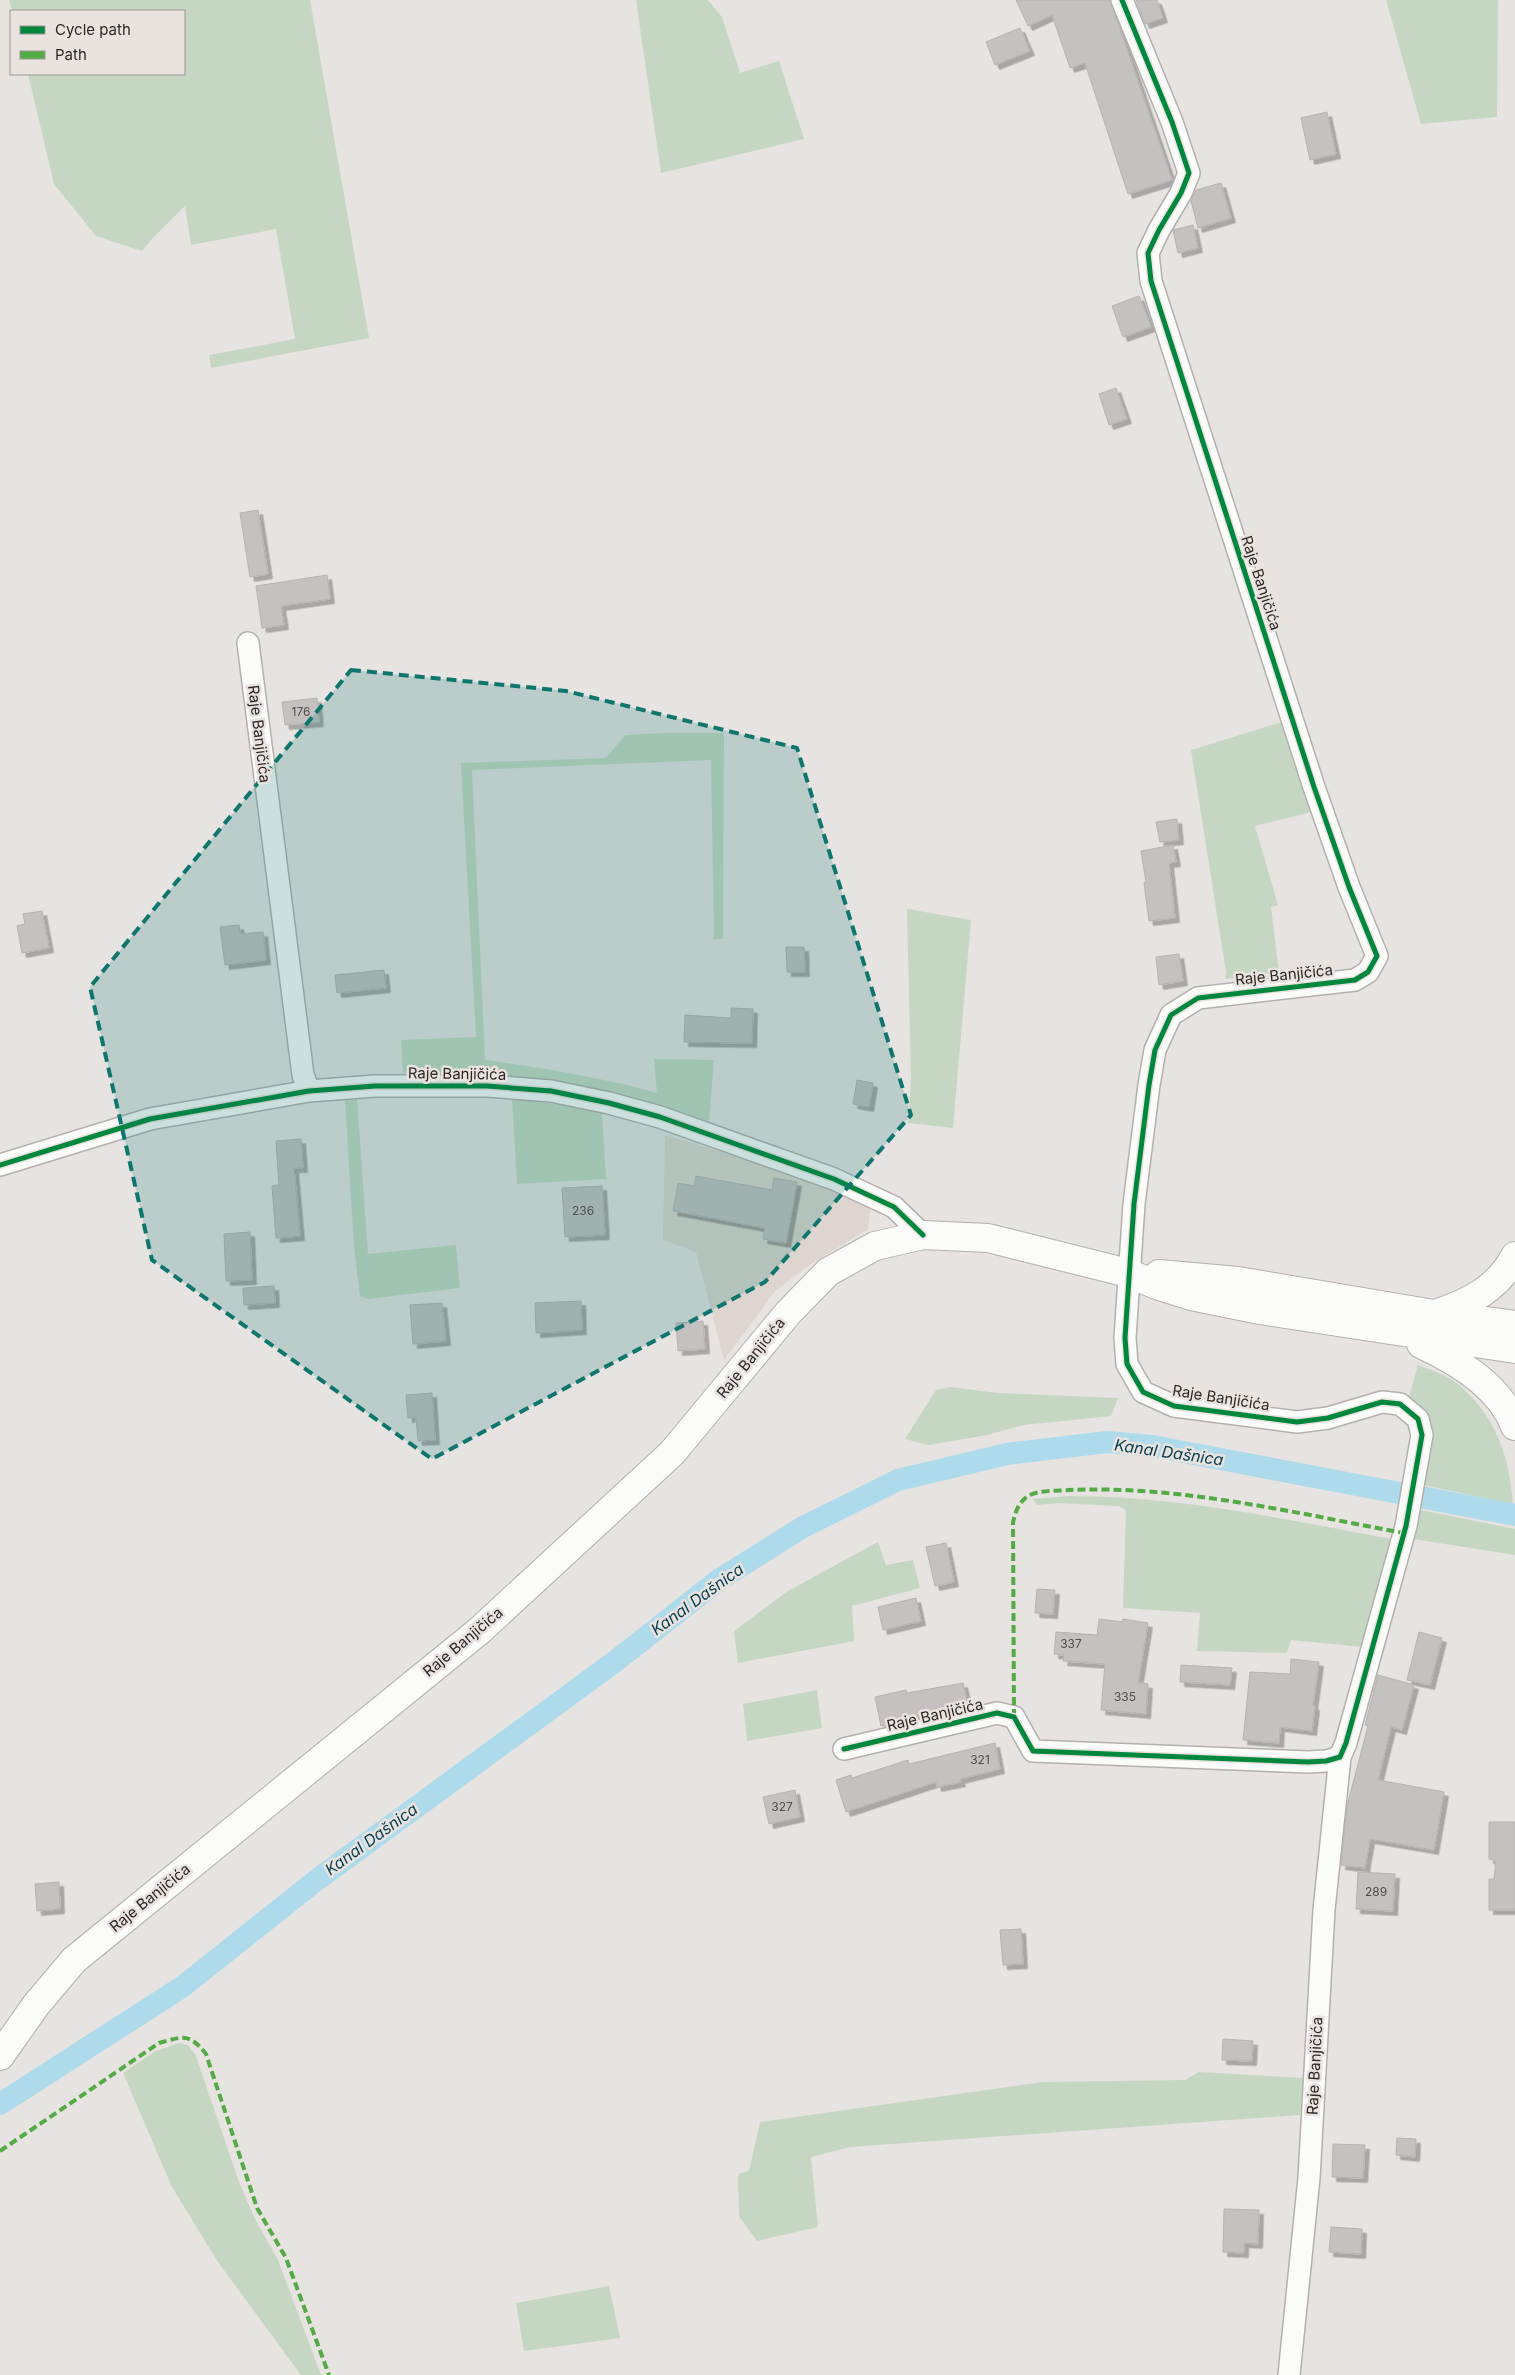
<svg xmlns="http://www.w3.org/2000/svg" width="1515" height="2375" viewBox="0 0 1515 2375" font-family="Inter,sans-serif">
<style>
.built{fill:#ded5d0}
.green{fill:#c5d7c3}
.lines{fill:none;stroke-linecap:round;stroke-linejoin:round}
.canal{stroke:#addbec;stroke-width:22}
.building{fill:#c4c1c0;stroke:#b6b3b2;filter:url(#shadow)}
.minor-casing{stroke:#b3b0ae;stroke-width:24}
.major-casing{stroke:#b3b0ae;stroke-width:30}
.minor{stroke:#fbfbfa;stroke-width:21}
.major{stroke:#fbfbfa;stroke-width:28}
.quiet{stroke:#54aa44;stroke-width:4;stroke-dasharray:8 4;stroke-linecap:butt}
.cycleway-casing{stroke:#e9e2de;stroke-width:8}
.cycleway{stroke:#00873e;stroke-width:5}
.marked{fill:#0f766e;fill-opacity:0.2;stroke:#0f766e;stroke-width:4;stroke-dasharray:10 6;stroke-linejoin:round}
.labels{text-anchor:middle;stroke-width:5;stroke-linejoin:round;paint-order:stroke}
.number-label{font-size:12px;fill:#514e4d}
.street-label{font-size:15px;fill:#2b2827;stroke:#e9e2de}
.water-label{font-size:16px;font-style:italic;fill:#003d4f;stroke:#e9e2de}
</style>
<defs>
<filter id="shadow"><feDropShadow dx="4.5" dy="4.5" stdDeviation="0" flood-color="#0004"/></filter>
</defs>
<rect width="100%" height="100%" fill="#e6e3e1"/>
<path class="built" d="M665,1135L809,1179L871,1208L868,1229L810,1265L776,1290L724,1360L696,1252L663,1240Z"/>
<path class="green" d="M9,0H310L369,338L211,368L209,355L295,339L276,229L191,245L185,206L151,240L142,251L96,236L54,184L28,74H184V11H12Z
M636,0H708L722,17L740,73L779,61L804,139L661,173Z
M1386,0H1498L1497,117L1421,124Z
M1285,721L1312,812L1255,826L1278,905L1271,907L1279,972L1225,979L1226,972L1191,750Z
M665,733H724L723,939H714L711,760L472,770L485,1060C543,1068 600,1077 657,1093L654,1059L714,1060L709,1123L623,1095L563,1083L487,1073H403L401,1040L476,1037L461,763L606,758L625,735Z
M907,909L971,920L953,1128L908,1123L911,1080Z
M512,1098L602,1111L606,1179L517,1184Z
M357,1099L368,1254L456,1245L460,1288L368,1299L360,1296L354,1247L345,1100Z
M1418,1365C1430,1370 1444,1374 1454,1381C1495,1413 1509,1454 1513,1504L1418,1484L1408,1400Z
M951,1387L997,1393L1118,1398L1111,1416L1024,1425L987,1435L928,1445L905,1439L936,1390Z
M1069,1496C1178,1496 1284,1519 1391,1539L1363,1647L1291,1640L1287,1653L1197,1651L1200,1613L1123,1608L1126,1510L1119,1506L1058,1503L1037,1505L1033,1499Z
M1420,1510L1515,1529V1555L1413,1539Z
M878,1542L886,1565L913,1560L920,1588L852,1606L854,1641L738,1663L734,1631L788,1591Z
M817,1690L822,1728L747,1741L743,1704Z
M179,2043L188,2045L196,2056L239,2182L255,2219L278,2260L321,2375H301L218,2262L172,2187L123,2073L154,2052Z
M1199,2072L1303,2078L1300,2115L850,2147L811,2157L818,2227L757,2241L739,2216L738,2174L749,2171L760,2122L1043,2082L1185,2080Z
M609,2286L620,2338L524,2351L516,2303Z"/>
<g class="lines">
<path class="canal" d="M0,2104L182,1987L318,1879L613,1663L720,1579L803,1527L898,1480L1007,1454L1107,1442L1152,1446L1515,1515"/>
</g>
<path class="building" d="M1016,0H1110L1172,180L1128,194L1085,63L1070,68L1052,15L1028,26Z
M1136,0H1157L1163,18L1145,24Z
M1020,28L1030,51L995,65L986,42Z
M1327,112L1336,154L1310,160L1301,118Z
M1221,183L1231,218L1198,228L1191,201L1196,190Z
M1193,225L1198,248L1178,253L1173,230Z
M1139,296L1151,327L1123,337L1112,306Z
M1116,388L1127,419L1109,425L1099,394Z
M258,510L268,574L250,577L240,513Z
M327,575L330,599L281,606L284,625L262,628L256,586Z
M317,698L319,722L285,725L282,702Z
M1177,819L1179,840L1160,842L1156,822Z
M1173,845L1176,862L1169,863L1175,918L1149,921L1144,883L1146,882L1141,851Z
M42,911L49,948L22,953L17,926L25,924L23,914Z
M239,925L240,934L263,932L266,960L225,965L220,927Z
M786,947H804L805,972H787Z
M1179,954L1183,981L1159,985L1156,957Z
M384,970L386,988L337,993L335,975Z
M731,1008L753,1009L752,1043L684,1042L685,1015L731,1018Z
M857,1080L873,1083L869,1107L853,1104Z
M301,1139L303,1168H294L300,1236L276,1238L272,1186L279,1185L276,1141Z
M696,1176L772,1190L774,1178L797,1182L786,1243L763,1239L765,1228L673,1211L678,1183L694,1186Z
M602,1186L605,1235L565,1237L562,1188Z
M250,1232L252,1280L226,1281L224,1234Z
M274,1286L275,1303L244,1305L243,1288Z
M581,1301L582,1330L536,1333L535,1303Z
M442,1303L446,1341L413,1344L410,1305Z
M703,1321L705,1349L678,1351L676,1323Z
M432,1393L435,1440L418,1441L416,1417L408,1418L406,1395Z
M946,1543L954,1582L935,1586L926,1547Z
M1037,1589L1055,1590L1053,1614L1035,1613Z
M916,1598L921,1621L883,1630L878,1607Z
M1099,1619L1123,1622V1619L1148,1623L1138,1683L1148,1684L1146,1714L1101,1710L1105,1664L1063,1661L1064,1655L1054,1654L1056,1632L1097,1635Z
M1419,1632L1442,1638L1430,1685L1407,1680Z
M1291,1659L1319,1662L1313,1706H1315L1312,1731L1280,1727L1279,1743L1243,1740L1250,1672L1290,1674Z
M1181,1665L1232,1668L1230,1685L1180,1682Z
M1378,1675L1414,1685L1402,1730L1391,1727L1378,1780L1444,1792L1434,1850L1370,1839L1365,1868L1341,1865L1347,1806L1368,1726L1365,1725Z
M963,1683L968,1706L912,1717V1720L881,1726L875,1697L906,1690L907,1693Z
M995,1743L1000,1769L960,1779L961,1782L937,1787L936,1782L846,1812L836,1780L851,1775L852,1778L908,1760L909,1764Z
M795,1790L800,1817L769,1824L763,1797Z
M1489,1822H1515V1910H1489V1879H1494L1496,1861L1489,1859Z
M1358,1872L1395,1874L1393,1911L1356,1909Z
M59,1882L60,1909L37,1911L35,1884Z
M1021,1929L1023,1964L1003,1965L1000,1930Z
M1223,2039L1253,2041L1252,2061L1222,2060Z
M1397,2138L1416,2139L1415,2157L1396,2155Z
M1333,2144L1365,2145L1363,2178L1332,2177Z
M1224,2209L1259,2210L1258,2244L1244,2243V2253L1223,2252Z
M1331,2227L1362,2229L1361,2254L1329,2252Z"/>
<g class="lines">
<defs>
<path id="minor" d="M248,643L303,1075L309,1091
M0,1165L150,1119L309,1091L375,1086H487L551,1091L609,1103L660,1117L834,1179L894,1207L923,1235
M844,1749L997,1713L1014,1717L1033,1751L1308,1762L1326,1761L1340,1757L1346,1743L1406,1526L1422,1435L1418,1419L1400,1404L1382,1402L1328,1418L1297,1422L1174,1406L1143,1392L1127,1364L1125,1338L1134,1204L1149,1085L1155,1050L1171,1015L1198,998L1355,980L1368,972L1377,956L1349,887L1314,787L1151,281L1148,253L1159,230L1181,193L1189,173L1172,122L1122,0
M1289,2375L1309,2178L1324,1910L1340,1757"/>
<path id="major" d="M1159,1274L1238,1281L1434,1314L1515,1325
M1438,1313C1471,1302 1498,1288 1515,1256
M1421,1344C1458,1361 1500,1386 1515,1426
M0,2056L36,2005L74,1960L479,1631L672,1453L788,1313L828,1272L875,1246L923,1235L988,1238L1128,1273L1159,1286L1191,1296L1260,1310L1515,1349"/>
</defs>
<use href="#minor" class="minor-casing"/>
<use href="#major" class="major-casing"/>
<use href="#minor" class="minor"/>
<use href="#major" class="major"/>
<path class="quiet" d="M1014,1717L1013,1522C1016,1511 1018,1503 1028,1496C1038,1490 1057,1491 1069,1490C1179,1485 1295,1513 1404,1533
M0,2151L159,2043C184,2036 189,2033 206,2054L257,2208L286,2258L329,2375"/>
<defs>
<path id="cycleway" d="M0,1165L150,1119L309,1091L375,1086H487L551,1091L609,1103L660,1117L834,1179L894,1207L923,1235
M844,1749L997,1713L1014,1717L1033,1751L1308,1762L1326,1761L1340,1757L1346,1743L1406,1526L1422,1435L1418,1419L1400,1404L1382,1402L1328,1418L1297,1422L1174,1406L1143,1392L1127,1364L1125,1338L1134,1204L1149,1085L1155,1050L1171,1015L1198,998L1355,980L1368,972L1377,956L1349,887L1314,787L1151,281L1148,253L1159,230L1181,193L1189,173L1172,122L1122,0"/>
</defs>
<use href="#cycleway" class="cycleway-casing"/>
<use href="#cycleway" class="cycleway"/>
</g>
<path class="marked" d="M351,670L566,691L797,748L911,1115L765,1282L432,1459L152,1260L90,987Z"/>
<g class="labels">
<g class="number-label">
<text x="301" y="716">176</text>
<text x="583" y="1215">236</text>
<text x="1071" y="1648">337</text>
<text x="1125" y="1701">335</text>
<text x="980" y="1764">321</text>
<text x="782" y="1811">327</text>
<text x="1376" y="1896">289</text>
</g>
<g class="street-label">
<text transform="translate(1261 583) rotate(72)" y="5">Raje Banjičića</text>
<text transform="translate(259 734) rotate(83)" y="5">Raje Banjičića</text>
<text transform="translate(1284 975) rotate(-6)" y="5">Raje Banjičića</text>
<text transform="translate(457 1074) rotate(1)" y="5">Raje Banjičića</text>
<text transform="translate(751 1358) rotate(-51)" y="5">Raje Banjičića</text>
<text transform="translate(1221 1398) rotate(9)" y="5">Raje Banjičića</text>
<text transform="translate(463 1642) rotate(-40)" y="5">Raje Banjičića</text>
<text transform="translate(935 1715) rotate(-13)" y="5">Raje Banjičića</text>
<text transform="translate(150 1898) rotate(-39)" y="5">Raje Banjičića</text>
<text transform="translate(1315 2066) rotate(-87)" y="5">Raje Banjičića</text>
</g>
<g class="water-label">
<text transform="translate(1169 1452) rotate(8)" y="6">Kanal Dašnica</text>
<text transform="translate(697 1599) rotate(-36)" y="6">Kanal Dašnica</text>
<text transform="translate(371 1839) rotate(-36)" y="6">Kanal Dašnica</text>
</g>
</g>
<rect x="10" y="10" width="175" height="65" fill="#e9e2de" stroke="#9d9895"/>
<rect x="20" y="26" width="25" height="8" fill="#00873e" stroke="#9d9895"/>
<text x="55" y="35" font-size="15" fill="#2b2827">Cycle path</text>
<rect x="20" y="51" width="25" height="8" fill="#54aa44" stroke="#9d9895"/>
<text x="55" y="60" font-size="15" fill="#2b2827">Path</text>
</svg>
